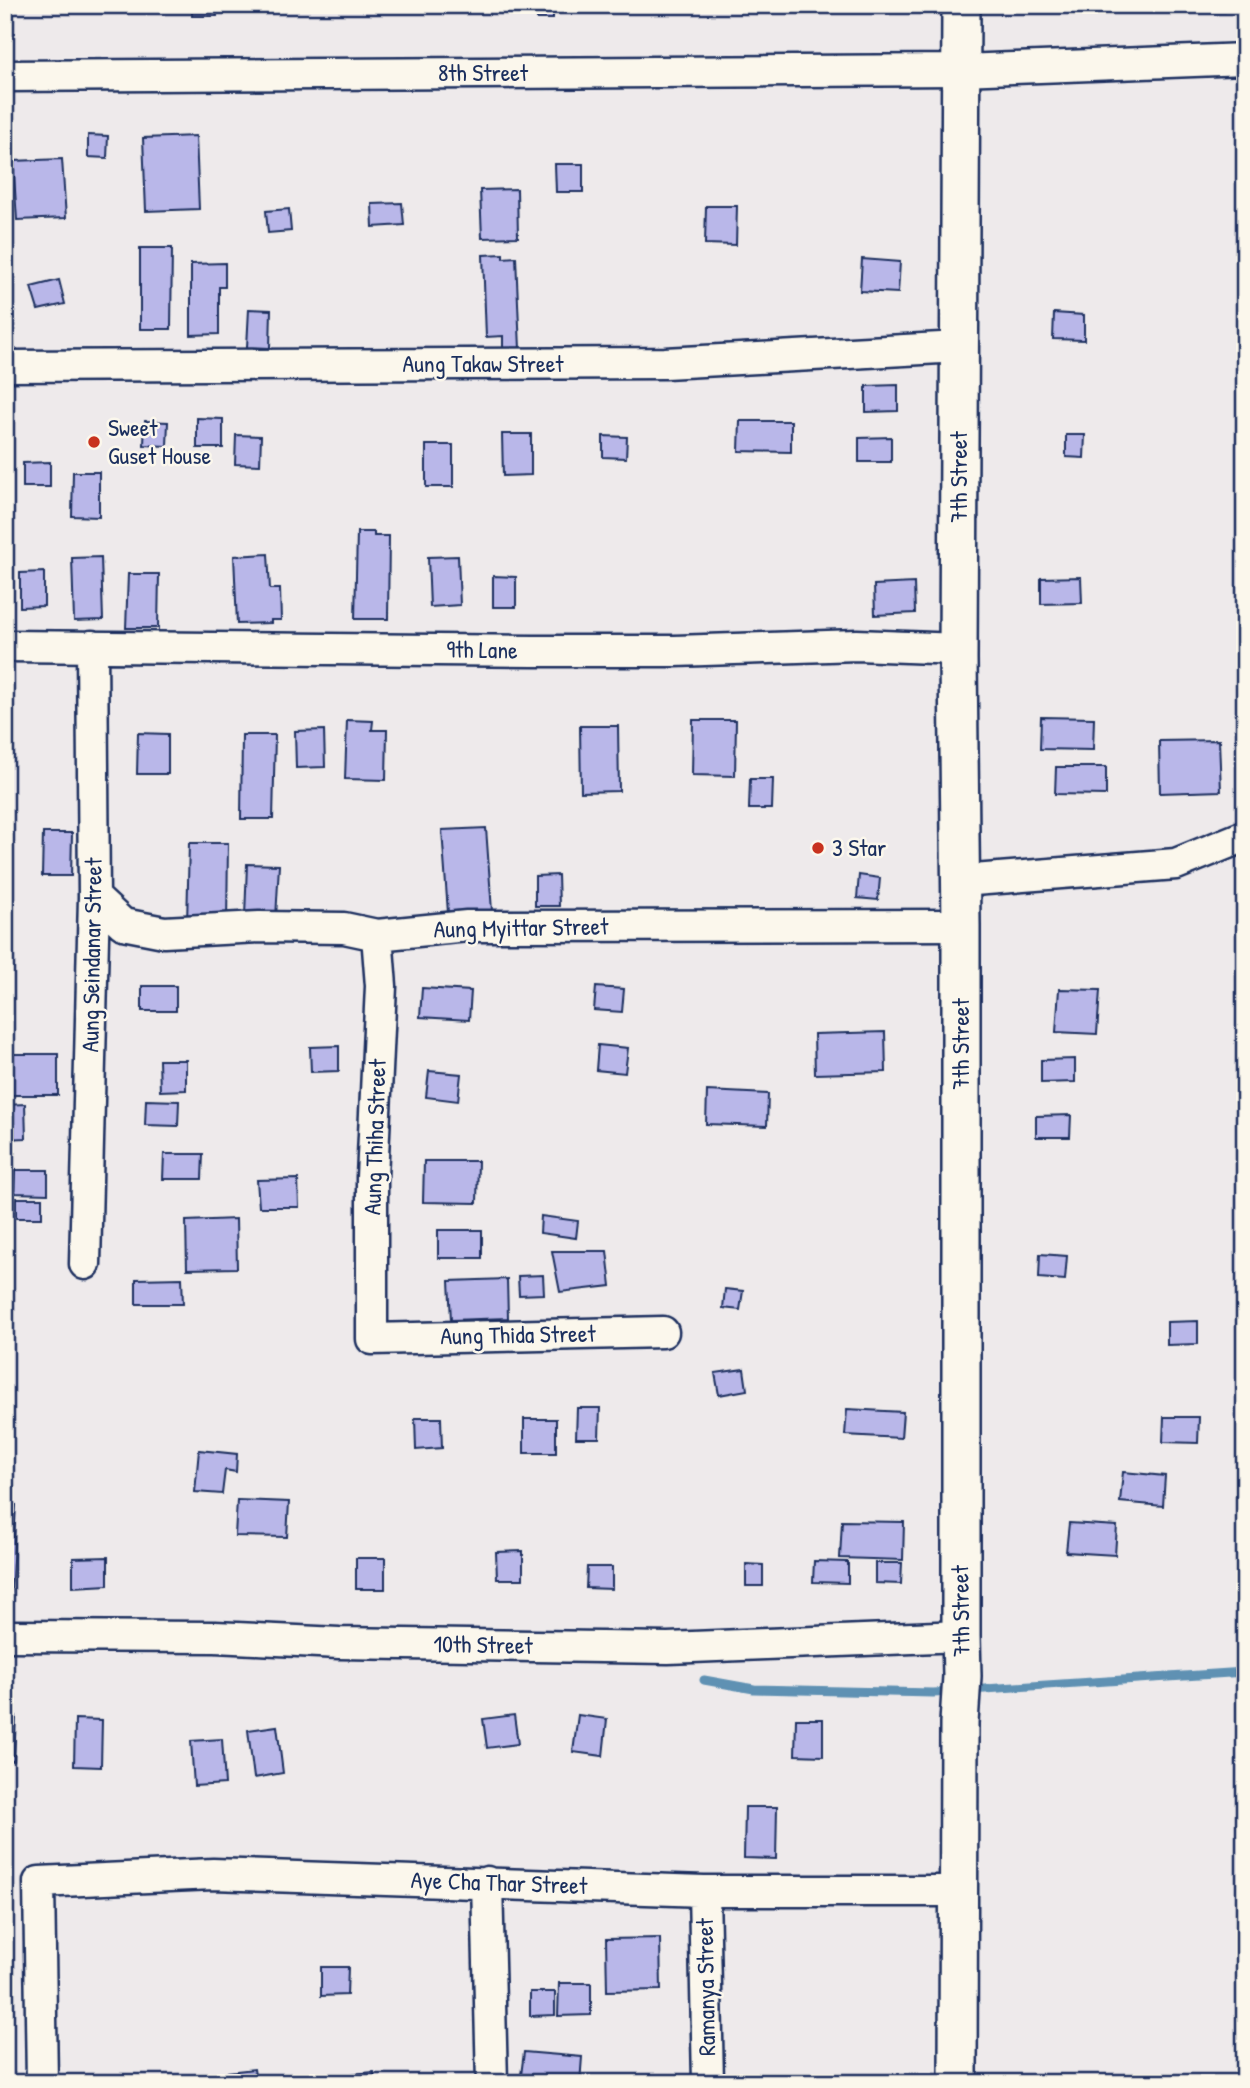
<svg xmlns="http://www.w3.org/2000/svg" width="1250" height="2088" viewBox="0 0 1250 2088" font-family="'Patrick Hand',sans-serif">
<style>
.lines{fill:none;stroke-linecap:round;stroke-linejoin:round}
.stream{stroke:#5e91b3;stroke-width:9}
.building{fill:#b9b7e9;stroke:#1b2f5e;stroke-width:2}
.minor-casing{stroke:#1b2f5e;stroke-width:35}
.tertiary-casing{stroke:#1b2f5e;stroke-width:42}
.minor{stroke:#fbf7ec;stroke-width:30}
.tertiary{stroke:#fbf7ec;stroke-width:37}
.poi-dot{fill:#c8321e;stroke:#fbf7ec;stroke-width:2.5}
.labels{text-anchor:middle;stroke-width:5;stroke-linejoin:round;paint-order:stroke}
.street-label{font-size:24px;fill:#1b2f5e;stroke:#fbf7ec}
.poi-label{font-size:24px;fill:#1b2f5e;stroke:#fbf7ec;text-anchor:start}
</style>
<rect width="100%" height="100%" fill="#eeeaeb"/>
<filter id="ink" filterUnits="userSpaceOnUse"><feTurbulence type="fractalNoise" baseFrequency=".0143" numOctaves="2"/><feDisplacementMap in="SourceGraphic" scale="14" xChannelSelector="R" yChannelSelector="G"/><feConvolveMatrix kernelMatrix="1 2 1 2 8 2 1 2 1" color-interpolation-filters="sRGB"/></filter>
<g filter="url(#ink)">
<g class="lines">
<path class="stream" d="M704,1680L754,1689L933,1693L953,1692
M970,1690L1245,1672"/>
</g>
<path class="building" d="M192,5H217V16H192Z
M537,5H553V19H537Z
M1190,5H1225V12H1190Z
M88,135L108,136L107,158L88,157Z
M196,136L199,209L146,211L143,138Z
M62,159L66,218L17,220L13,161Z
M555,164H583V192H556Z
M517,189L518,237L482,238L480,190Z
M402,203L404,225L373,227L372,204Z
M706,206H737L736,245L705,244Z
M289,209L291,231L268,233L266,211Z
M140,248H172L171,329H140Z
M503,254V258L516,257L520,349L503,350V336L486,337L483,255Z
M862,259L900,262L898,293L860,291Z
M225,263V287H219V334L191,335V264Z
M59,280L65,304L38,310L31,287Z
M249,309L271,310L270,348L247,347Z
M1054,313L1084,315V340L1053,339Z
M898,385V411L866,412V386Z
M197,418L223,419V448H197Z
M145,421L168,422L167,446L144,445Z
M740,421H791V452L739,451Z
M502,434H531V475L503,476Z
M236,435L261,436L260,465L235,464Z
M1066,435H1085L1084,458L1066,457Z
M603,436L627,437L626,458L603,457Z
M891,437V462H859V438Z
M426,445H453V487H426Z
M50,462V487H23V463Z
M73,472H99V517L72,516Z
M357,532H374V536H389L388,619H355Z
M268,554L270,589H280L281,620H271V623L237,624L234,556Z
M458,556L460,605L430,607L428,557Z
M101,557L103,620L74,621L72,558Z
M44,572V606L20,607V573Z
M128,574H159L158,628H126Z
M493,576L516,577V607H493Z
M1081,577L1082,603L1041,604V578Z
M914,583L915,613L875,615L874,585Z
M1041,717L1094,718L1093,750L1040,749Z
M347,720L373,721L372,730H387L386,780L345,779Z
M693,720H736L735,776L692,775Z
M580,726H618L619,791L581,792Z
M324,730L325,767L296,768L295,731Z
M138,733L168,734V774H137Z
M242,735H275L273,819H241Z
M1219,740L1221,791L1160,793L1159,741Z
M1056,767H1106V795L1055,794Z
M750,779H773L772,809H749Z
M486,828L492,911L448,913L442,830Z
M43,833H72L71,876H42Z
M5,836H9L11,891L5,892Z
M189,843H228L227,924H187Z
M247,864L279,865L276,918L245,917Z
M558,875L559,906H535V876Z
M859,875L880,878L878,900L857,898Z
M5,904H11L12,934H5Z
M142,986H176V1011H142Z
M596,987L624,989L622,1012L594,1010Z
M422,988L471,991L469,1020L420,1017Z
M1059,989L1100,990L1097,1034L1056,1032Z
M885,1032L886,1072L815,1074L814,1034Z
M598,1045L628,1048L625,1073L596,1070Z
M339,1046V1071L311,1072L310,1047Z
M5,1054H58V1095H5Z
M1075,1059V1082L1041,1083V1060Z
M159,1060H186V1090L160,1091Z
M429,1071L461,1074L458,1101L426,1097Z
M707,1091L768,1094L767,1126L706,1124Z
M146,1100L179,1101L178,1126L145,1125Z
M25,1104L26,1138L5,1139V1105Z
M1071,1115L1070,1137H1036V1116Z
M164,1154H203L202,1179H163Z
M424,1161H478L477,1203L423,1202Z
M15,1170H48V1194L14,1193Z
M298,1179L299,1207H259L257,1180Z
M16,1198H42V1218H16Z
M541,1216L578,1221L576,1238L540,1233Z
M236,1219L237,1268L187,1269L186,1221Z
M438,1230H482V1258H438Z
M552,1251H607L611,1286L560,1292Z
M1040,1254L1067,1256L1065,1280L1039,1278Z
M543,1275L544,1294L519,1295L518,1276Z
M182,1278L183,1304H136V1279Z
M507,1279L508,1318L451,1320L449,1281Z
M725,1289L743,1291L740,1310L723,1308Z
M1198,1321V1344L1167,1345V1322Z
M744,1369L747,1390L719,1395L715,1373Z
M5,1404H10L9,1493H5Z
M577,1408H600L599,1438H576Z
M847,1409L903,1412L901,1438L845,1435Z
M1164,1417H1199L1198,1443L1163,1442Z
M415,1418H441L442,1448L416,1450Z
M524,1419H556V1453H524Z
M199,1450L237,1454L236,1472L225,1470L222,1494L195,1492Z
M1123,1472L1165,1476L1163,1506L1120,1502Z
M237,1500L289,1502L287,1537L235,1536Z
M5,1505H16L10,1615H5Z
M842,1521L904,1522L903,1560L840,1558Z
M1069,1523L1117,1526L1115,1555L1066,1552Z
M523,1551V1579H497L496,1552Z
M108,1557V1585L73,1587V1558Z
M356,1558H385V1589H356Z
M814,1561L848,1562V1583L813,1582Z
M875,1563H902L901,1584L875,1583Z
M746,1564L763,1565V1586H746Z
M587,1567H612V1589L586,1588Z
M514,1715L518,1744L487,1748L483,1719Z
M578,1715L607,1719L603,1756L573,1752Z
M5,1716H16L14,1761L5,1760Z
M75,1719L102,1720L101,1767L74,1766Z
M796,1719H823V1756L795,1755Z
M277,1726L283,1773L254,1778L248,1730Z
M222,1739L225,1784L194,1786L191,1741Z
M745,1807H777L776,1859L744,1858Z
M660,1938L661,1990L607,1991L606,1939Z
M321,1967H348L347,1995L321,1996Z
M559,1983H591V2015L558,2016Z
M530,1992H555V2015L530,2016Z
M524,2052L582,2057L580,2083H520Z
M254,2069L256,2083H229L228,2072Z
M374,2072L375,2083H352V2074Z"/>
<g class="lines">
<defs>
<path id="minor" d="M5,76L961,70L1245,59
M5,366L665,363L959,347
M5,646L535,651H675L857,645L958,649
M961,881L1176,864L1245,836
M94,897L123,924L164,932L259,927L344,928L377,935L467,926L961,925
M377,935L381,986L372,1177V1339L663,1332
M85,1264L94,897L92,646
M5,1636L215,1637L339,1643L668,1648L961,1636
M487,1882L492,2083
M704,1891L708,2083
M42,2083L39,1882L213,1874L704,1891H958"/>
<path id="tertiary" d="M958,2083L959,1723L962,1676L961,1636V925L958,659L961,5"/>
</defs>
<use href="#minor" class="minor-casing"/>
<use href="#tertiary" class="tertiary-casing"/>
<use href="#minor" class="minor"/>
<use href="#tertiary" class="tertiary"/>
</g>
</g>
<g class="poi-dot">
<circle cx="94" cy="442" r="7"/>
<circle cx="818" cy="848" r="7"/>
</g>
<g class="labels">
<g class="street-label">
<text x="483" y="81">8th Street</text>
<text x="483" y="372">Aung Takaw Street</text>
<text transform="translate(959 477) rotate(-90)" y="8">7th Street</text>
<text transform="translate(482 650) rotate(1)" y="8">9th Lane</text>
<text transform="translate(521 928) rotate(-1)" y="8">Aung Myittar Street</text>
<text transform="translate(92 955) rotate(-89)" y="8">Aung Seindanar Street</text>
<text transform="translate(961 1044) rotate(-90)" y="8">7th Street</text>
<text transform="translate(375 1137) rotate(-88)" y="8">Aung Thiha Street</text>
<text transform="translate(518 1335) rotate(-1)" y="8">Aung Thida Street</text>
<text transform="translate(961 1611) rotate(-91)" y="8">7th Street</text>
<text transform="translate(483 1645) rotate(1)" y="8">10th Street</text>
<text transform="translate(499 1883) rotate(2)" y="8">Aye Cha Thar Street</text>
<text transform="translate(706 1987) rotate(-91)" y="8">Ramanya Street</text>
</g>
<g class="poi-label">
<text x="108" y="436">Sweet<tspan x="108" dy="28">Guset House</tspan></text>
<text x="832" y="856">3 Star</text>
</g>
</g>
<rect width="1250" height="2088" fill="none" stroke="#fbf7ec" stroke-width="28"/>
<rect x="14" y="14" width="1222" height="2060" fill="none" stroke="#1b2f5e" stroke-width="2.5" filter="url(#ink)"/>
</svg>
